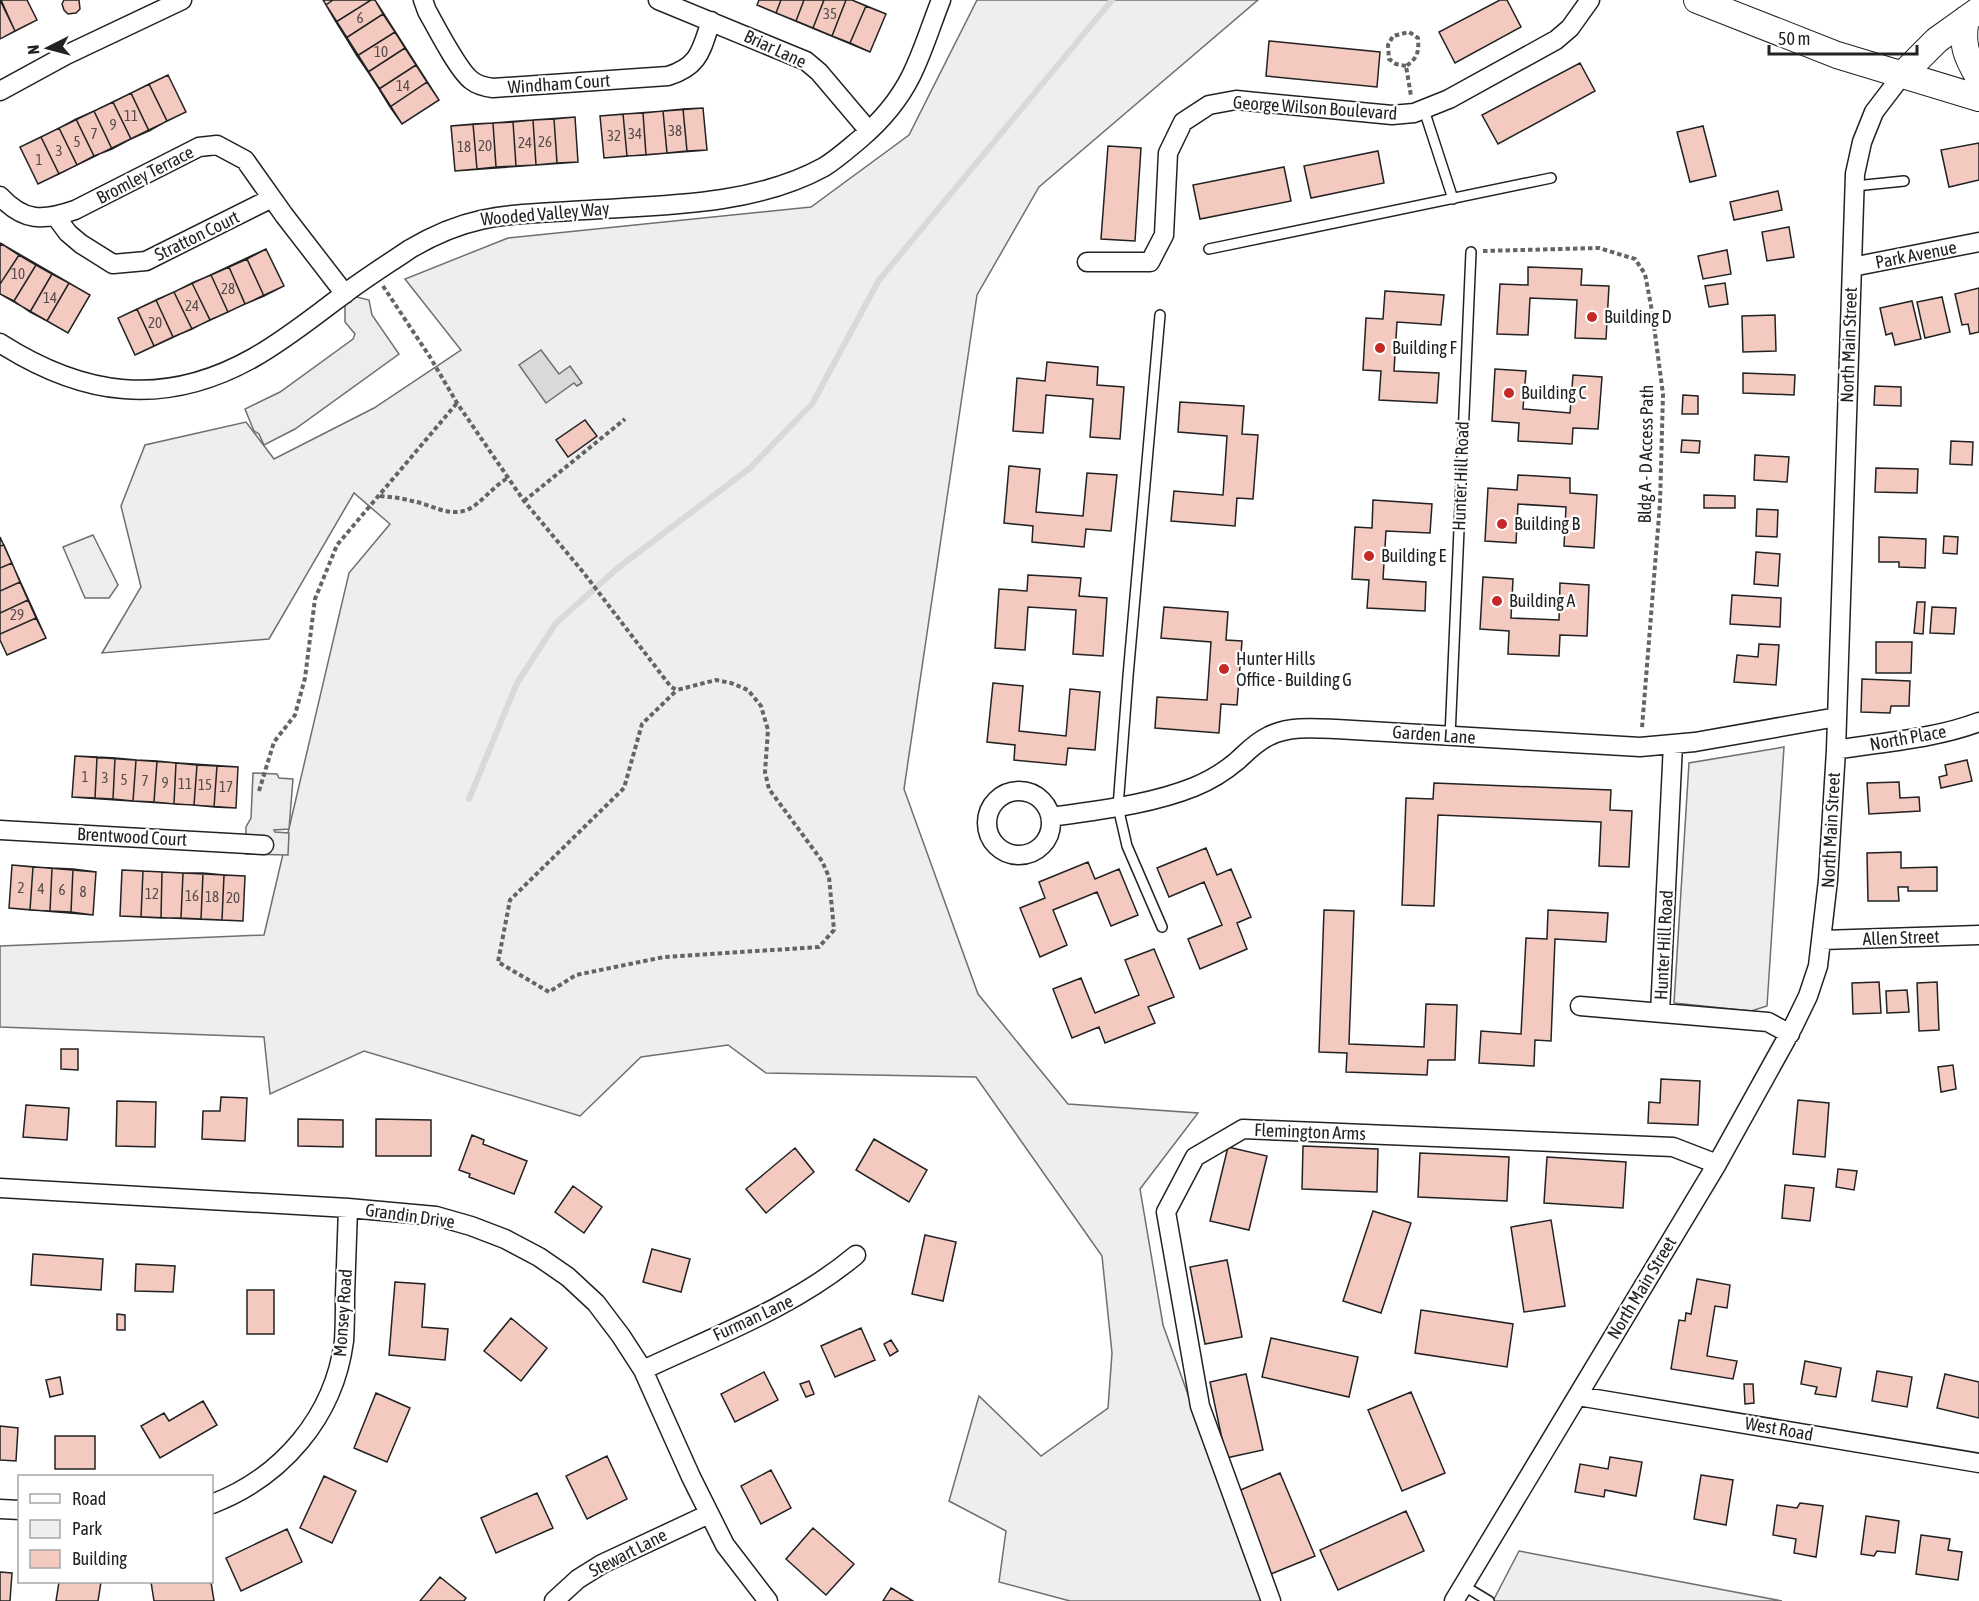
<svg xmlns="http://www.w3.org/2000/svg" width="1979" height="1601" viewBox="0 0 1979 1601" font-family="'Asap Condensed',sans-serif">
<style>
.green{fill:#eee;stroke:#6f6f6f;stroke-width:1.5}
.parking{fill:#ededed;stroke:#6f6f6f;stroke-width:1.5}
.water{fill:#d9d9d9;stroke:#6f6f6f;stroke-width:1.5}
.lines{fill:none;stroke-linecap:round;stroke-linejoin:round}
.stream{stroke:#d9d9d9;stroke-width:6}
.building{fill:#f3c9c0;stroke:#222;stroke-width:1.5}
.lane-casing{stroke:#222;stroke-width:12}
.street-casing{stroke:#222;stroke-width:21}
.secondary-casing{stroke:#222;stroke-width:28}
.path{stroke:#646464;stroke-width:4;stroke-dasharray:4.5 3;stroke-linecap:butt}
.lane{stroke:#fff;stroke-width:9}
.street{stroke:#fff;stroke-width:18}
.secondary{stroke:#fff;stroke-width:26}
.poi-dot{fill:#c62828;stroke:#fff;stroke-width:2}
.labels{text-anchor:middle;stroke-width:4.5;stroke-linejoin:round;paint-order:stroke}
.number-label{font-size:15px;fill:#564c4a}
.street-label{font-size:18px;fill:#222;stroke:#fff}
.poi-label{font-size:18px;fill:#222;stroke:#fff;text-anchor:start}
</style>
<rect width="100%" height="100%" fill="#fff"/>
<path class="green" d="M977,0H1258L1039,187L977,295L904,789L978,994L1068,1104L1198,1113L1140,1189L1163,1325L1262,1601H1070L999,1582L1006,1531L949,1501L979,1396L1041,1456L1108,1408L1112,1353L1102,1256L976,1077L766,1073L728,1045L641,1057L580,1116L364,1051L270,1094L264,1037L0,1027V946L264,935L349,573L390,524L354,493L269,639L102,653L141,587L121,506L145,445L246,422L274,459L374,408L461,350L405,279L508,238L811,207L909,135Z
M93,535L118,585L109,598H85L63,547Z
M1784,747L1767,1006L1751,1011L1674,1003L1689,763Z
M1519,1551L1782,1601H1493Z"/>
<path class="parking" d="M345,294L369,300L372,315L399,354L295,429L264,445L259,434L254,431L245,409L280,392L353,339L355,334L345,322Z
M253,773L277,774L279,778L293,779L289,829L274,830L275,832L289,833L288,855L246,854V827L251,818Z"/>
<path class="water" d="M541,350L559,374L570,366L582,383L577,386L574,383L546,403L519,365Z"/>
<g class="lines">
<path class="stream" d="M469,799L517,683L556,623L619,567L750,468L812,404L879,280L1112,0"/>
</g>
<path class="building" d="M0,0H27L37,20L0,39Z
M0,0L15,31L0,39Z
M1,0H27L37,20L15,31Z
M79,0L80,9L76,13L68,14L64,10L62,4L64,0Z
M323,0H375L439,100L402,124Z
M333,0H371L336,22L326,5Z
M371,0H375L383,14L346,38L336,22Z
M759,0H852L886,14L870,52L757,5Z
M759,0H781L776,13L757,5Z
M781,0H804L796,21L776,13Z
M804,0H824L813,28L796,21Z
M824,0H846L832,36L813,28Z
M846,0H852L866,6L850,43L832,36Z
M1500,0H1507L1521,27L1455,63L1439,32Z
M866,6L886,14L870,52L850,43Z
M383,14L395,32L357,56L346,38Z
M395,32L405,48L368,72L357,56Z
M1269,41L1380,52L1377,87L1266,76Z
M405,48L416,65L379,89L368,72Z
M1580,63L1595,91L1498,144L1482,115Z
M416,65L427,82L390,107L379,89Z
M168,75L186,112L38,184L20,147Z
M168,75L186,112L167,121L149,84Z
M427,82L439,100L402,124L390,107Z
M149,84L167,121L149,131L131,93Z
M131,93L149,131L131,139L113,102Z
M113,102L131,139L112,149L94,111Z
M703,108L707,150L604,158L600,116Z
M703,108L707,150L687,151L683,109Z
M683,109L687,151L667,153L663,111Z
M94,111L112,149L94,156L76,119Z
M663,111L667,153L646,155L643,113Z
M643,113L646,155L627,156L623,114Z
M623,114L627,156L604,158L600,116Z
M575,117L578,162L455,171L451,126Z
M575,117L578,162L557,163L554,119Z
M76,119L94,156L77,165L59,128Z
M554,119L557,163L536,165L533,120Z
M533,120L536,165L516,166L513,122Z
M513,122L516,166L496,167L493,123Z
M493,123L496,167L477,169L473,124Z
M473,124L477,169L455,171L451,126Z
M1703,126L1716,176L1690,182L1677,132Z
M59,128L77,165L59,174L41,137Z
M41,137L59,174L38,184L20,147Z
M1979,143V180L1949,187L1941,150Z
M1108,146L1141,148L1135,241L1101,239Z
M1378,151L1384,183L1311,198L1304,166Z
M1284,167L1291,201L1200,219L1193,185Z
M1778,191L1782,210L1734,220L1730,202Z
M1789,227L1794,257L1767,261L1762,232Z
M0,243L90,295L68,333L0,294Z
M2,244L19,255L0,284V246Z
M266,249L284,286L135,355L118,318Z
M266,249L284,286L264,296L247,259Z
M1727,250L1731,274L1703,279L1698,256Z
M19,255L36,265L14,301L0,294V284Z
M247,259L264,296L245,304L229,267Z
M36,265L52,274L30,312L14,301Z
M229,267L245,304L228,312L211,275Z
M1528,267L1582,269L1581,285L1609,286L1606,339L1575,338L1577,300L1530,298L1528,335L1497,334L1500,284L1528,285Z
M52,274L69,283L47,321L30,312Z
M211,275L228,312L210,320L192,283Z
M69,283L90,295L68,333L47,321Z
M192,283L210,320L192,329L174,292Z
M1725,283L1728,304L1709,307L1705,286Z
M1979,288V332L1970,334L1968,324L1962,325L1955,294Z
M1385,291L1444,295L1441,325L1397,322L1394,371L1439,373L1437,403L1379,400L1381,371L1363,370L1366,318L1383,319Z
M174,292L192,329L173,337L156,300Z
M1942,297L1950,332L1925,338L1917,302Z
M156,300L173,337L154,346L137,309Z
M1912,301L1921,339L1895,345L1892,333L1886,335L1880,308Z
M137,309L154,346L135,355L118,318Z
M1775,315L1776,351L1743,352L1742,316Z
M1047,362L1098,367L1097,385L1124,387L1120,439L1090,437L1093,399L1046,395L1043,433L1013,431L1017,378L1045,381Z
M1495,369L1526,371L1523,409L1570,413L1573,375L1602,377L1598,429L1573,428L1572,444L1518,441L1519,423L1492,421Z
M1743,373L1795,375L1794,395L1743,393Z
M1875,386L1901,387V406L1874,405Z
M1683,395L1698,396V414H1682Z
M1180,402L1244,406L1242,434L1258,435L1253,499L1237,498L1235,526L1171,521L1174,491L1223,495L1227,436L1178,432Z
M585,420L597,436L568,457L556,440Z
M1682,440L1700,441L1699,453L1681,452Z
M1951,441L1973,442L1972,465L1950,464Z
M1755,455L1789,457L1787,482L1754,480Z
M1009,466L1040,469L1036,512L1083,516L1087,473L1117,475L1111,531L1086,529L1084,547L1032,542L1033,526L1004,523Z
M1876,468L1918,469L1917,493L1875,492Z
M1518,475L1570,478V493L1597,495L1594,548L1564,546L1566,507L1518,504L1516,543L1485,541L1488,488L1517,490Z
M1704,495L1735,496V508H1704Z
M1373,500L1432,504L1430,533L1386,531L1383,579L1426,582L1425,611L1367,608L1369,580L1352,579L1355,527L1372,528Z
M1757,509L1778,510L1777,537L1756,536Z
M1944,536L1958,537L1957,554L1943,553Z
M0,537L46,638L7,655L0,640Z
M1879,537L1926,539L1925,568L1899,567V562H1879Z
M4,545L12,563L0,568V546Z
M1756,552L1780,554L1778,586L1754,584Z
M12,563L20,582L0,591V568Z
M1028,575L1081,578L1079,596L1107,598L1103,656L1073,654L1076,610L1028,607L1025,650L995,648L999,589L1027,591Z
M1483,577L1513,579L1511,618L1559,620L1560,583L1589,585L1587,636L1560,635L1559,656L1508,654L1509,631L1480,629Z
M20,582L28,600L0,613V591Z
M1732,595L1781,598L1780,627L1730,624Z
M28,600L36,618L0,634V613Z
M1917,602H1925L1923,634L1914,633Z
M1164,607L1228,612L1226,640L1242,641L1237,705L1221,704L1219,733L1155,728L1157,697L1207,700L1211,642L1161,638Z
M1932,607L1956,608L1954,634L1930,633Z
M36,618L46,638L7,655L0,640V634Z
M1876,642H1912L1911,673H1876Z
M1759,644L1779,645L1776,685L1734,682L1737,655L1758,657Z
M1862,679L1910,681L1909,706H1891L1890,713L1861,712Z
M993,683L1023,686L1019,731L1066,736L1070,689L1100,692L1095,750L1068,748L1066,765L1014,760L1015,745L987,742Z
M75,756L238,767L236,808L72,797Z
M75,756L97,757L95,798L72,797Z
M97,757L115,758L113,799L95,798Z
M115,758L136,760L133,801L113,799Z
M136,760L157,761L154,802L133,801Z
M1967,760L1972,781L1941,788L1939,777L1947,775L1945,765Z
M157,761L176,763L174,804L154,802Z
M176,763L197,765L194,805L174,804Z
M197,765L217,766L214,807L194,805Z
M217,766L238,767L236,808L214,807Z
M1899,782L1900,798L1919,797L1920,811L1869,814L1867,783Z
M1434,783L1611,790L1610,810L1632,811L1629,867L1599,866L1601,822L1438,815L1434,906L1402,905L1406,798L1433,799Z
M1206,848L1217,875L1231,869L1251,917L1237,923L1247,949L1200,969L1188,939L1222,925L1204,882L1169,897L1157,868Z
M1901,852V868L1937,867V891H1908V887H1898L1899,901H1868L1867,853Z
M1088,862L1095,879L1119,869L1138,915L1111,926L1097,892L1053,910L1067,945L1040,957L1020,908L1045,898L1039,882Z
M12,865L96,872L93,915L9,908Z
M12,865L33,867L30,910L9,908Z
M33,867L52,868L50,911L30,910Z
M52,868L73,869L71,912L50,911Z
M73,869L96,872L93,915L71,912Z
M122,870L245,876L243,921L120,916Z
M122,870L143,871L141,917L120,916Z
M143,871L162,872L161,918L141,917Z
M162,872L183,873L181,918H161Z
M183,873H203L201,919L181,918Z
M203,873L224,875L222,920L201,919Z
M224,875L245,876L243,921L222,920Z
M1324,910L1354,911L1349,1044L1424,1047L1426,1004L1457,1005L1455,1060H1428L1427,1075L1346,1072L1347,1053L1319,1052Z
M1548,910L1608,913L1606,942L1555,939L1551,1041L1535,1040L1534,1066L1479,1063L1481,1031L1521,1034L1526,938L1547,939Z
M1154,949L1174,997L1148,1007L1155,1023L1105,1043L1099,1027L1072,1038L1053,989L1081,978L1095,1013L1139,995L1125,960Z
M1879,982L1881,1013L1853,1014L1852,983Z
M1937,982L1939,1030L1919,1031L1917,983Z
M1907,990L1909,1012L1887,1013L1886,991Z
M61,1049H78V1070L61,1069Z
M1953,1065L1956,1089L1941,1092L1938,1067Z
M1661,1079L1700,1081L1698,1125L1648,1123L1649,1102L1660,1103Z
M221,1097L247,1098L245,1141L202,1139L203,1111H220Z
M1798,1100L1829,1103L1825,1157L1793,1154Z
M117,1101L156,1102L155,1147L116,1146Z
M26,1105L69,1108L67,1140L23,1137Z
M298,1119L343,1120V1147L298,1146Z
M376,1119L431,1120V1156H376Z
M472,1135L484,1140L483,1144L527,1161L514,1194L469,1177L470,1174L459,1170Z
M874,1139L927,1170L909,1202L856,1170Z
M1303,1146L1378,1149L1377,1192L1302,1189Z
M1228,1147L1267,1156L1249,1230L1210,1221Z
M795,1148L814,1172L766,1213L746,1189Z
M1420,1153L1509,1157L1507,1201L1418,1197Z
M1547,1157L1626,1162L1623,1208L1544,1203Z
M1838,1169L1857,1171L1854,1190L1836,1187Z
M1785,1185L1814,1188L1810,1221L1782,1218Z
M573,1186L602,1207L584,1233L555,1212Z
M1373,1211L1411,1223L1381,1313L1343,1301Z
M1551,1220L1565,1306L1524,1312L1511,1227Z
M925,1235L956,1242L943,1301L912,1294Z
M652,1249L690,1259L681,1292L643,1282Z
M33,1254L103,1259L101,1290L31,1285Z
M1227,1260L1242,1337L1205,1344L1190,1267Z
M136,1264L175,1266L173,1292L135,1291Z
M1697,1279L1730,1285L1727,1308L1715,1306L1707,1356L1737,1361L1733,1379L1671,1369L1679,1320L1685,1321L1686,1313L1691,1314Z
M395,1282L425,1284L422,1327L448,1329L445,1360L389,1355Z
M247,1290H274V1334H247Z
M1421,1310L1513,1324L1507,1367L1415,1353Z
M117,1314L125,1315V1330H117Z
M511,1318L547,1348L521,1381L484,1351Z
M861,1328L875,1360L835,1377L821,1346Z
M1271,1338L1358,1357L1349,1397L1262,1377Z
M891,1340L898,1351L890,1356L884,1344Z
M1805,1361L1841,1368L1836,1397L1815,1394L1817,1387L1801,1384Z
M1877,1371L1912,1377L1907,1407L1872,1401Z
M764,1372L778,1400L735,1422L721,1394Z
M1246,1374L1263,1450L1226,1458L1210,1382Z
M1945,1374L1979,1382V1418L1937,1408Z
M60,1377L63,1394L50,1397L46,1380Z
M809,1381L814,1394L806,1397L800,1384Z
M1744,1384H1753L1754,1403L1745,1404Z
M1411,1392L1445,1473L1402,1491L1368,1410Z
M376,1393L410,1408L387,1462L354,1448Z
M203,1401L217,1425L160,1458L141,1426L164,1413L169,1421Z
M0,1426L18,1428L16,1461L0,1460Z
M55,1436H95V1469H55Z
M607,1456L627,1499L587,1519L566,1476Z
M1610,1457L1642,1462L1636,1496L1605,1490L1604,1497L1575,1492L1580,1464L1608,1469Z
M771,1470L791,1508L761,1524L741,1486Z
M1280,1473L1315,1556L1271,1574L1236,1492Z
M1701,1475L1733,1480L1726,1525L1694,1519Z
M324,1476L356,1491L332,1543L300,1528Z
M537,1493L553,1528L496,1553L481,1518Z
M1800,1503L1823,1506L1816,1557L1794,1553L1796,1539L1773,1535L1777,1505L1797,1508Z
M1406,1511L1424,1551L1338,1590L1320,1550Z
M1866,1516L1899,1521L1895,1553L1877,1551L1874,1556L1861,1554Z
M813,1528L854,1564L826,1595L786,1559Z
M287,1529L302,1562L241,1591L226,1558Z
M1921,1535L1950,1539L1948,1550L1962,1552L1958,1580L1916,1574Z
M0,1572L12,1573L10,1601H0Z
M440,1577L466,1598L464,1601H420Z
M59,1582H101L98,1601H56Z
M151,1582H211L214,1601H154Z
M891,1588L913,1601H883Z"/>
<g class="lines">
<defs>
<path id="lane" d="M1424,110L1453,199
M1855,186L1904,181
M1209,249L1551,178
M1160,315L1128,676L1118,807L1127,846L1162,927
M1450,737L1471,252
M1464,1586L1489,1601"/>
<path id="street" d="M423,0L427,11C436,27 458,70 471,80C477,85 485,87 493,88L668,76C700,66 701,50 711,21
M658,0L806,61L819,72L869,131
M0,91L66,55L182,0
M0,196C24,222 43,221 75,210L199,147L217,145L245,160L284,215L345,294
M56,217L68,233L81,244L113,264L146,261L272,198
M1087,262H1150L1164,235L1168,153L1183,122L1209,105L1236,100L1392,115L1414,113L1449,99L1556,40L1570,28L1590,0
M1852,267L1979,242
M0,343C83,396 164,408 253,358C285,340 313,317 343,295C364,279 388,264 410,249C469,214 506,215 571,211C654,205 749,208 824,167C837,159 848,149 860,139C880,122 899,100 911,76C923,52 931,25 941,0
M1836,750C1883,742 1934,739 1979,722
M987 823a32 32 0 1 1 64 0a32 32 0 1 1-64 0Z
M1051,817C1098,810 1149,805 1194,787C1209,781 1224,772 1237,761C1247,752 1256,742 1269,736C1289,726 1314,728 1336,729L1640,747L1695,742L1837,717
M0,830L264,845
M1822,940L1979,935
M1580,1006L1768,1022L1790,1034
M1660,1013L1673,744
M0,1188L348,1208L436,1216L471,1226L505,1239L539,1257L568,1277L596,1303L621,1336L643,1370L691,1477L725,1545L768,1601
M643,1370C715,1336 794,1307 856,1255
M1578,1396L1979,1463
M212,1504C282,1477 334,1417 344,1341C345,1326 345,1310 345,1295C346,1266 347,1237 348,1208
M0,1509L20,1510
M554,1601L578,1579L602,1564L709,1514
M1271,1601L1200,1406L1166,1212L1195,1157L1243,1129L1673,1147L1717,1164
M1454,1601L1717,1164L1793,1027L1808,996L1818,966L1828,880L1836,750L1855,174L1862,142L1874,112L1903,74"/>
<path id="secondary" d="M1697,0L1837,55L1979,98
M1966,19C1961,44 1966,56 1979,78
M1903,74L1937,40L1979,10"/>
</defs>
<use href="#lane" class="lane-casing"/>
<use href="#street" class="street-casing"/>
<use href="#secondary" class="secondary-casing"/>
<path class="path" d="M1406,66L1396,64L1389,59L1388,45L1393,36L1409,32L1418,38C1419,51 1418,58 1406,66L1411,96
M1483,251L1599,248L1635,259L1645,274L1652,311L1663,394L1660,503L1642,728
M383,286L430,357L457,403L524,501L583,572L671,687L677,690L716,680L731,683L748,690L761,706L768,730L765,772L769,789L822,861L829,877L834,930L819,947L664,957L576,975L549,992L498,962L510,900L624,788L642,724L677,690
M380,496C391,497 402,498 412,501C430,504 448,517 467,510C482,503 493,486 508,478
M524,501L625,419
M259,791L274,742L295,715L305,678L315,599L337,545L457,403"/>
<use href="#lane" class="lane"/>
<use href="#street" class="street"/>
<use href="#secondary" class="secondary"/>
</g>
<g class="poi-dot">
<circle cx="1592" cy="317" r="6"/>
<circle cx="1380" cy="348" r="6"/>
<circle cx="1509" cy="393" r="6"/>
<circle cx="1502" cy="524" r="6"/>
<circle cx="1369" cy="556" r="6"/>
<circle cx="1497" cy="601" r="6"/>
<circle cx="1224" cy="669" r="6"/>
</g>
<g class="labels">
<g class="number-label">
<text x="830" y="19">35</text>
<text x="360" y="23">6</text>
<text x="381" y="57">10</text>
<text x="403" y="91">14</text>
<text x="131" y="121">11</text>
<text x="113" y="130">9</text>
<text x="675" y="136">38</text>
<text x="94" y="139">7</text>
<text x="635" y="139">34</text>
<text x="614" y="141">32</text>
<text x="77" y="147">5</text>
<text x="545" y="147">26</text>
<text x="525" y="148">24</text>
<text x="485" y="151">20</text>
<text x="464" y="152">18</text>
<text x="59" y="156">3</text>
<text x="39" y="165">1</text>
<text x="18" y="279">10</text>
<text x="228" y="294">28</text>
<text x="50" y="303">14</text>
<text x="192" y="311">24</text>
<text x="155" y="328">20</text>
<text x="17" y="620">29</text>
<text x="85" y="782">1</text>
<text x="105" y="783">3</text>
<text x="124" y="785">5</text>
<text x="145" y="786">7</text>
<text x="165" y="788">9</text>
<text x="185" y="789">11</text>
<text x="205" y="790">15</text>
<text x="226" y="792">17</text>
<text x="21" y="893">2</text>
<text x="41" y="894">4</text>
<text x="62" y="895">6</text>
<text x="83" y="897">8</text>
<text x="152" y="899">12</text>
<text x="192" y="901">16</text>
<text x="212" y="902">18</text>
<text x="233" y="903">20</text>
</g>
<g class="street-label">
<text transform="translate(775 49) rotate(25)" y="6">Briar Lane</text>
<text transform="translate(559 84) rotate(-4)" y="6">Windham Court</text>
<text transform="translate(1315 108) rotate(4)" y="6">George Wilson Boulevard</text>
<text transform="translate(145 175) rotate(-27)" y="6">Bromley Terrace</text>
<text transform="translate(545 214) rotate(-5)" y="6">Wooded Valley Way</text>
<text transform="translate(197 236) rotate(-26)" y="6">Stratton Court</text>
<text transform="translate(1916 255) rotate(-11)" y="6">Park Avenue</text>
<text transform="translate(1849 345) rotate(-88)" y="6">North Main Street</text>
<text transform="translate(1646 454) rotate(-89)" y="6">Bldg A - D Access Path</text>
<text transform="translate(1461 476) rotate(-88)" y="6">Hunter Hill Road</text>
<text transform="translate(1434 735) rotate(4)" y="6">Garden Lane</text>
<text transform="translate(1908 738) rotate(-10)" y="6">North Place</text>
<text transform="translate(1831 830) rotate(-87)" y="6">North Main Street</text>
<text transform="translate(132 837) rotate(3)" y="6">Brentwood Court</text>
<text transform="translate(1901 938) rotate(-2)" y="6">Allen Street</text>
<text transform="translate(1664 945) rotate(-87)" y="6">Hunter Hill Road</text>
<text transform="translate(1310 1132) rotate(2)" y="6">Flemington Arms</text>
<text transform="translate(410 1216) rotate(8)" y="6">Grandin Drive</text>
<text transform="translate(1642 1288) rotate(-59)" y="6">North Main Street</text>
<text transform="translate(343 1313) rotate(-86)" y="6">Monsey Road</text>
<text transform="translate(753 1318) rotate(-25)" y="6">Furman Lane</text>
<text transform="translate(1779 1429) rotate(10)" y="6">West Road</text>
<text transform="translate(628 1553) rotate(-27)" y="6">Stewart Lane</text>
</g>
<g class="poi-label">
<text x="1604" y="323">Building D</text>
<text x="1392" y="354">Building F</text>
<text x="1521" y="399">Building C</text>
<text x="1514" y="530">Building B</text>
<text x="1381" y="562">Building E</text>
<text x="1509" y="607">Building A</text>
<text x="1236" y="665">Hunter Hills<tspan x="1236" dy="21">Office - Building G</tspan></text>
</g>
</g>
<rect x="18" y="1475" width="195" height="108" fill="#ffffff" stroke="#a7a7a7" stroke-width="1.5"/>
<rect x="30" y="1494" width="30" height="9" fill="#ffffff" stroke="#a7a7a7" stroke-width="1.5"/>
<text x="72" y="1505" font-size="18" fill="#222222">Road</text>
<rect x="30" y="1520" width="30" height="18" fill="#eeeeee" stroke="#a7a7a7" stroke-width="1.5"/>
<text x="72" y="1535" font-size="18" fill="#222222">Park</text>
<rect x="30" y="1550" width="30" height="18" fill="#f3c9c0" stroke="#a7a7a7" stroke-width="1.5"/>
<text x="72" y="1565" font-size="18" fill="#222222">Building</text>
<g transform="translate(48 48) rotate(264)" stroke="#ffffff" stroke-width="4.5" paint-order="stroke">
<path d="M0-4.5L10 22L0 15L-10 22Z" fill="#222222"/>
<text y="-9" font-size="16" font-weight="bold" text-anchor="middle" fill="#222222">N</text>
</g>
<path d="M1769 45v9h148v-9" fill="none" stroke="#222222" stroke-width="3"/>
<text x="1778" y="45" font-size="18" fill="#222222" stroke="#ffffff" stroke-width="4.5" paint-order="stroke">50 m</text>
</svg>
